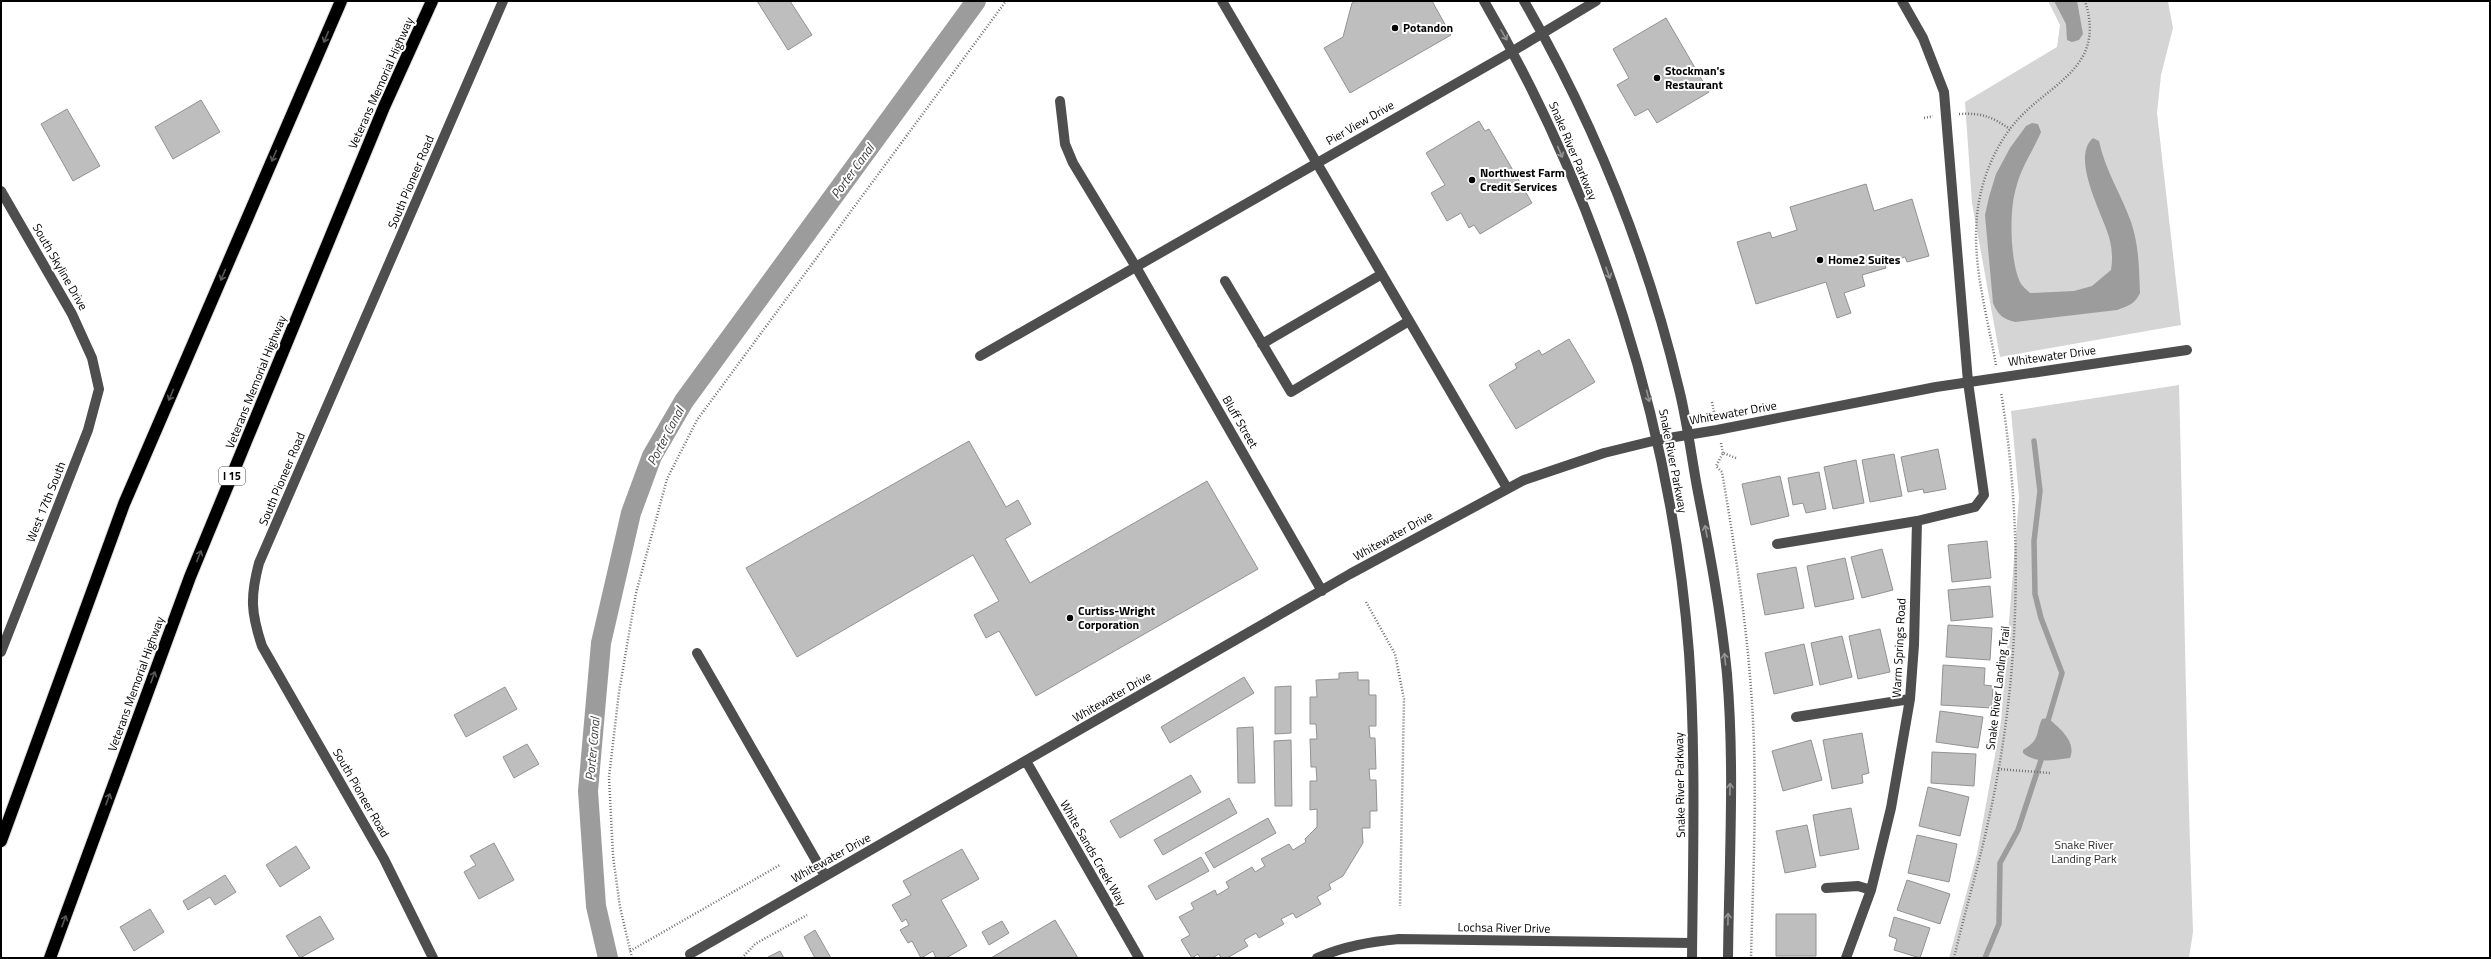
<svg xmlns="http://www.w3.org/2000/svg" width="2491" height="959" viewBox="0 0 2491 959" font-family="'Titillium Web',sans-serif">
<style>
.green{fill:#d5d5d5}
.water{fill:#9c9c9c}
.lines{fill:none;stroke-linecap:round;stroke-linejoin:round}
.stream{stroke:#9c9c9c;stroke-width:5.5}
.canal{stroke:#9c9c9c;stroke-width:20}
.building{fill:#bebebe;stroke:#929292}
.highway-casing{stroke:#dbdbdb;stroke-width:14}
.path{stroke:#707070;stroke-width:2.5;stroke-dasharray:1 2;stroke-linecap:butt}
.minor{stroke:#4e4e4e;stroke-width:10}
.highway{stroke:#000;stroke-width:12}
.oneway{stroke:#959595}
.oneway2{stroke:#595959}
.poi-dot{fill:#000;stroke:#fff;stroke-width:1.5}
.labels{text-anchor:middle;stroke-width:4;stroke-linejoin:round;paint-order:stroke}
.shield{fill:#fff;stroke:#4c4c4c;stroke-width:1}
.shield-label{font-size:11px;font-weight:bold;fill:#000}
.poi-label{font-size:12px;font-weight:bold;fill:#000;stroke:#fff;text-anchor:start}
.street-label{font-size:12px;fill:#000;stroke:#fff}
.park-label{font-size:12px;fill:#2c2c2c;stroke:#fff}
.water-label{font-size:13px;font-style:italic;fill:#3d3d3d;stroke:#fff}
</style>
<rect width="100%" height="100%" fill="#fff"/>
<path class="green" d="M2048,1L2168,2L2173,28L2161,75L2157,113L2181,325L2000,357L1972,203L1965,102L2057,47L2060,25Z
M2179,385C2184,568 2186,750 2193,932L2189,958H1949L1977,854L2001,722L2019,497L2011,411Z"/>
<path class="water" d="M2054,1H2077L2083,34L2079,40L2072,42L2067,40L2066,24Z
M2032,123L2038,124L2041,132C2033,151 2021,167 2016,188C2009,211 2010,260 2020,282C2022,286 2027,290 2030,293L2074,291L2092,286L2111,270C2113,259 2112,248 2109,237C2103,215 2070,158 2093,138L2099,141C2105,170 2121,194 2131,222C2139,245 2139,268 2140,293C2135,304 2128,306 2117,310L2015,322C2003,319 1998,315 1993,303L1985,215L1989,197L1996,174L2010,148L2026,126Z
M2048,718C2059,728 2077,741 2070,758C2054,760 2036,764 2023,753V750C2041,739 2035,734 2042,719Z"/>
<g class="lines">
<path class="stream" d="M2034,441L2040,491L2034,541L2035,594L2041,618L2062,673L2047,724
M1985,958L1999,924L2000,863L2018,830L2043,754"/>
<path class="canal" d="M608,958L596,906L588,791L601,643L631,513L652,456L684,401L976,1"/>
</g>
<path class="building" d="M757,1H790L812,35L788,50Z
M1356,1H1432L1451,35L1350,93L1324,48L1343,37L1352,3Z
M1666,18L1709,92L1657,123L1648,109L1635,116L1617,85L1629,78L1613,49Z
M201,100L220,132L173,159L155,127Z
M67,109L100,166L73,181L41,124Z
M1479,121L1485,131L1489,129L1532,203L1480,234L1474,225L1469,228L1461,213L1447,221L1431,193L1445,185L1426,153Z
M1866,184L1874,211L1912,199L1929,256L1907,262L1905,257L1884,263L1886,268L1862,275L1865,286L1844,293L1851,313L1837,318L1826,282L1756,304L1737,242L1770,232L1772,238L1797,230L1790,207Z
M1569,339L1595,382L1516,429L1489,385L1517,368L1515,364L1539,350L1542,355Z
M969,441L1006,507L1018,500L1031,524L1005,539L1030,583L1207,481L1258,569L1036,696L999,631L986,638L974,615L999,601L973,555L797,657L746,568Z
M1938,449L1946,489L1924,493L1923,489L1908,492L1901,457Z
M1894,454L1902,496L1870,502L1862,460Z
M1856,460L1864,503L1833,509L1824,467Z
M1819,472L1826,509L1806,513L1803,503L1793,505L1788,478Z
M1780,476L1789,516L1751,525L1742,484Z
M1987,541L1991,578L1952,582L1948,545Z
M1882,549L1893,590L1862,598L1851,557Z
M1845,558L1854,599L1815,607L1807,566Z
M1796,567L1804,608L1765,615L1757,574Z
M1990,586L1993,617L1951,621L1948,590Z
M1948,625L1992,628L1990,660L1946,657Z
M1880,629L1890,672L1858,679L1849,636Z
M1842,636L1852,677L1820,685L1811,643Z
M1804,644L1813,685L1774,694L1765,653Z
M1943,665L1985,668L1984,685L1993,686L1992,708L1941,705Z
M1358,672V680H1369V695H1376V726H1369L1370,738H1375L1376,769H1369L1370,780H1376L1377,811H1370V828H1362L1363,843L1343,876L1329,884L1331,889L1317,897L1321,904L1296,918L1293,913L1281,919L1284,924L1259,938L1256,933L1244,940L1248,946L1227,958H1221L1219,954L1212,958H1200L1198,954L1192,958L1181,940L1190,935L1179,917L1194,909L1191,903L1215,890L1217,895L1229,888L1226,882L1252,867L1255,872L1265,866L1261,859L1289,844L1293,850L1306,842L1305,839L1317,827V809L1310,810V781H1317L1316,767H1311L1310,739H1317L1316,724H1310V697H1317L1316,680L1339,679V673Z
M1244,677L1254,693L1170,743L1161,727Z
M1291,686V733L1275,734V687Z
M505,687L517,709L466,737L454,715Z
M1940,711L1983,717L1978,748L1936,742Z
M1253,727L1255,783H1238L1237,728Z
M1862,733L1869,773L1862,775L1863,783L1832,789L1823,740Z
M1291,740L1292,806H1275L1274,741Z
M1811,740L1822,780L1783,791L1772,751Z
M527,744L539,764L514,778L503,757Z
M1932,752L1976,754L1974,786L1931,783Z
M1191,775L1201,792L1120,838L1110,821Z
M1928,787L1969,797L1960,836L1919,826Z
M1229,798L1237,813L1163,855L1154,840Z
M1851,808L1859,849L1820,856L1813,815Z
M1268,818L1276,833L1214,868L1205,853Z
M1807,825L1816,867L1785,873L1776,831Z
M1917,835L1957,844L1949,882L1908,873Z
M494,843L514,880L479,899L464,872L476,865L470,856Z
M296,846L310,868L280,887L266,865Z
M962,849L979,879L941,900L967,946L946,958H936L933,951L921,958L912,941L908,943L900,930L909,925L906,919L902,922L892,905L911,895L903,881Z
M1201,857L1209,871L1156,900L1148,886Z
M225,875L236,892L215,905L210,897L188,910L183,901Z
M1907,880L1950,894L1940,924L1897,910Z
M150,909L164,932L134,951L120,927Z
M1776,914H1816V956H1776Z
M320,916L334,939L300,958L286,936Z
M1894,917L1930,928L1920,958L1894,950L1897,939L1889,936Z
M1055,920L1078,958H991Z
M1002,921L1009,933L989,945L982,932Z
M815,930L831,958H815L804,937Z
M780,951L784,958H769L768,957Z"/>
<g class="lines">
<defs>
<path id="highway" d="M1,841L124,504L341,1
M50,958L190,577L384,107L432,1"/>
</defs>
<use href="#highway" class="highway-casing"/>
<path class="path" d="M1959,114C1983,113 1990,116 2010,129
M1924,118L1933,116
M1996,365C1986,308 1967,249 1981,192C1986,170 1997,146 2010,129C2043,84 2108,72 2085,1
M1712,402L1715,417
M1721,443L1723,453
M1736,458L1723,453L1716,466L1722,472C1736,554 1749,638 1753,721C1757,800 1753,879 1751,958
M1366,602L1395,654L1404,699L1400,906
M1998,769L2050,773
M630,951L780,865
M632,958L620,907L613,856L609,777L619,692L636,593L667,479L697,420L1006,1
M742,958L755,944L807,915
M1954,958C1965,911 1979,865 1989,818C2020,678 2024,532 2001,392"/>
<path class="minor" d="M1222,1L1507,488
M1484,1C1598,197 1672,427 1689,653C1696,755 1693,857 1692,958
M1524,1C1593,121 1647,254 1679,389C1687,421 1691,454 1697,487C1709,549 1721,611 1727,674C1735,768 1729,864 1728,958
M1060,101L1065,144L1073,163L1136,267L1322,591
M1,191L72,314L92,358L99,389L88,430L1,652
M1225,281L1291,392L1409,321
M1262,344L1382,274
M980,356L1513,51L1596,1
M1777,544L1917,521
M697,653L825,876
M1796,717L1910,699
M1026,761L1139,958
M1826,888L1858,886L1871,890
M690,954L1350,574L1524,480L1604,453L1657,440L1717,430L1936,387L2187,350
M433,958L384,859L262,646C251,613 250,597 259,563L503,1
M1317,958C1344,946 1370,942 1399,939L1692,943
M1846,958L1871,890L1891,808L1910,699L1914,645L1917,521L1975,507L1984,495L1968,382L1944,92L1923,38L1902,1"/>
<use href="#highway" class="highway"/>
</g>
<defs><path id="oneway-shaft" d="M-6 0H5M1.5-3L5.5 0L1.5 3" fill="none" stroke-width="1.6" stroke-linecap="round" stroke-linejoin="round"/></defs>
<g class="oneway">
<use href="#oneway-shaft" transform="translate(1504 35) rotate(60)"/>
<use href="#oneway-shaft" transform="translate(1560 152) rotate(67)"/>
<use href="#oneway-shaft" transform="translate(1608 273) rotate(70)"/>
<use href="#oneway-shaft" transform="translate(1648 396) rotate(76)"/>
<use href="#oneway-shaft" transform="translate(1706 531) rotate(-101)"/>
<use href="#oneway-shaft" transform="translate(1725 659) rotate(-96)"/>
<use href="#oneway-shaft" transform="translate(1730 789) rotate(-89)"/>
<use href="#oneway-shaft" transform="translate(1728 919) rotate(-89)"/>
</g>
<g class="oneway2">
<use href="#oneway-shaft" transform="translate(326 37) rotate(113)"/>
<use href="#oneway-shaft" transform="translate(274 156) rotate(113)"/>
<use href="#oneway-shaft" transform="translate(223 275) rotate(113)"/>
<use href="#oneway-shaft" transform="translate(171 395) rotate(113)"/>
<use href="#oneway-shaft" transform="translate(199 556) rotate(-68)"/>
<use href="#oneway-shaft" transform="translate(153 677) rotate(-70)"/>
<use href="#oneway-shaft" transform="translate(108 799) rotate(-70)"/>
<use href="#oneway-shaft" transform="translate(64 921) rotate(-70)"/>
</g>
<g class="poi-dot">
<circle cx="1395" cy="28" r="4"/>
<circle cx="1657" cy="78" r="4"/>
<circle cx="1472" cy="180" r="4"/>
<circle cx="1820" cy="260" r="4"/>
<circle cx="1070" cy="618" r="4"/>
</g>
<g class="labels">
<rect class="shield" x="219" y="467" width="26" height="18" rx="3"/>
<g class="shield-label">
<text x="232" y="480">I 15</text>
</g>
<g class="poi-label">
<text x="1403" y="32">Potandon</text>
<text x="1665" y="75">Stockman's<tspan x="1665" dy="14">Restaurant</tspan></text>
<text x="1480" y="177">Northwest Farm<tspan x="1480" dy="14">Credit Services</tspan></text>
<text x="1828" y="264">Home2 Suites</text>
<text x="1078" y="615">Curtiss-Wright<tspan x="1078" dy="14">Corporation</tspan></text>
</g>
<g class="street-label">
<text transform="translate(381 83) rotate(-66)" y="4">Veterans Memorial Highway</text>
<text transform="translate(1360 123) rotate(-30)" y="4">Pier View Drive</text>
<text transform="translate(1573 151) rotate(67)" y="4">Snake River Parkway</text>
<text transform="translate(411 182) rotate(-67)" y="4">South Pioneer Road</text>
<text transform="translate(60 267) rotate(60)" y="4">South Skyline Drive</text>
<text transform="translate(2052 356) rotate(-8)" y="4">Whitewater Drive</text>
<text transform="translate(256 382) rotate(-68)" y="4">Veterans Memorial Highway</text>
<text transform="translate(1733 413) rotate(-10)" y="4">Whitewater Drive</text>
<text transform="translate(1240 422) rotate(60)" y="4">Bluff Street</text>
<text transform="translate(1673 461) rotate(79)" y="4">Snake River Parkway</text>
<text transform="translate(282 479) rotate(-67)" y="4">South Pioneer Road</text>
<text transform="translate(46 502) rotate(-68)" y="4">West 17th South</text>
<text transform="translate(1393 536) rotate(-29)" y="4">Whitewater Drive</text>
<text transform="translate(1899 648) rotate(-87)" y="4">Warm Springs Road</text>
<text transform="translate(136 684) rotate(-70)" y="4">Veterans Memorial Highway</text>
<text transform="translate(1998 688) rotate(-83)" y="4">Snake River Landing Trail</text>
<text transform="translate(1112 697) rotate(-30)" y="4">Whitewater Drive</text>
<text transform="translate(1680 785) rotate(-91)" y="4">Snake River Parkway</text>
<text transform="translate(361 793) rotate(60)" y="4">South Pioneer Road</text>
<text transform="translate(1093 853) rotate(60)" y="4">White Sands Creek Way</text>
<text transform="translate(831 858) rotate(-29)" y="4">Whitewater Drive</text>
<text transform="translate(1504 928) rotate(1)" y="4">Lochsa River Drive</text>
</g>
<g class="park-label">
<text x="2084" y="849">Snake River<tspan x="2084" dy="14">Landing Park</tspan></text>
</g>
<g class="water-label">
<text transform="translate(852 171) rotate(-54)" y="5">Porter Canal</text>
<text transform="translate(665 436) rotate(-62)" y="5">Porter Canal</text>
<text transform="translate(592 749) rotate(-85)" y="5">Porter Canal</text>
</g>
</g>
<rect width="2491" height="959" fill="none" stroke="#000000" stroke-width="4"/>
</svg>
